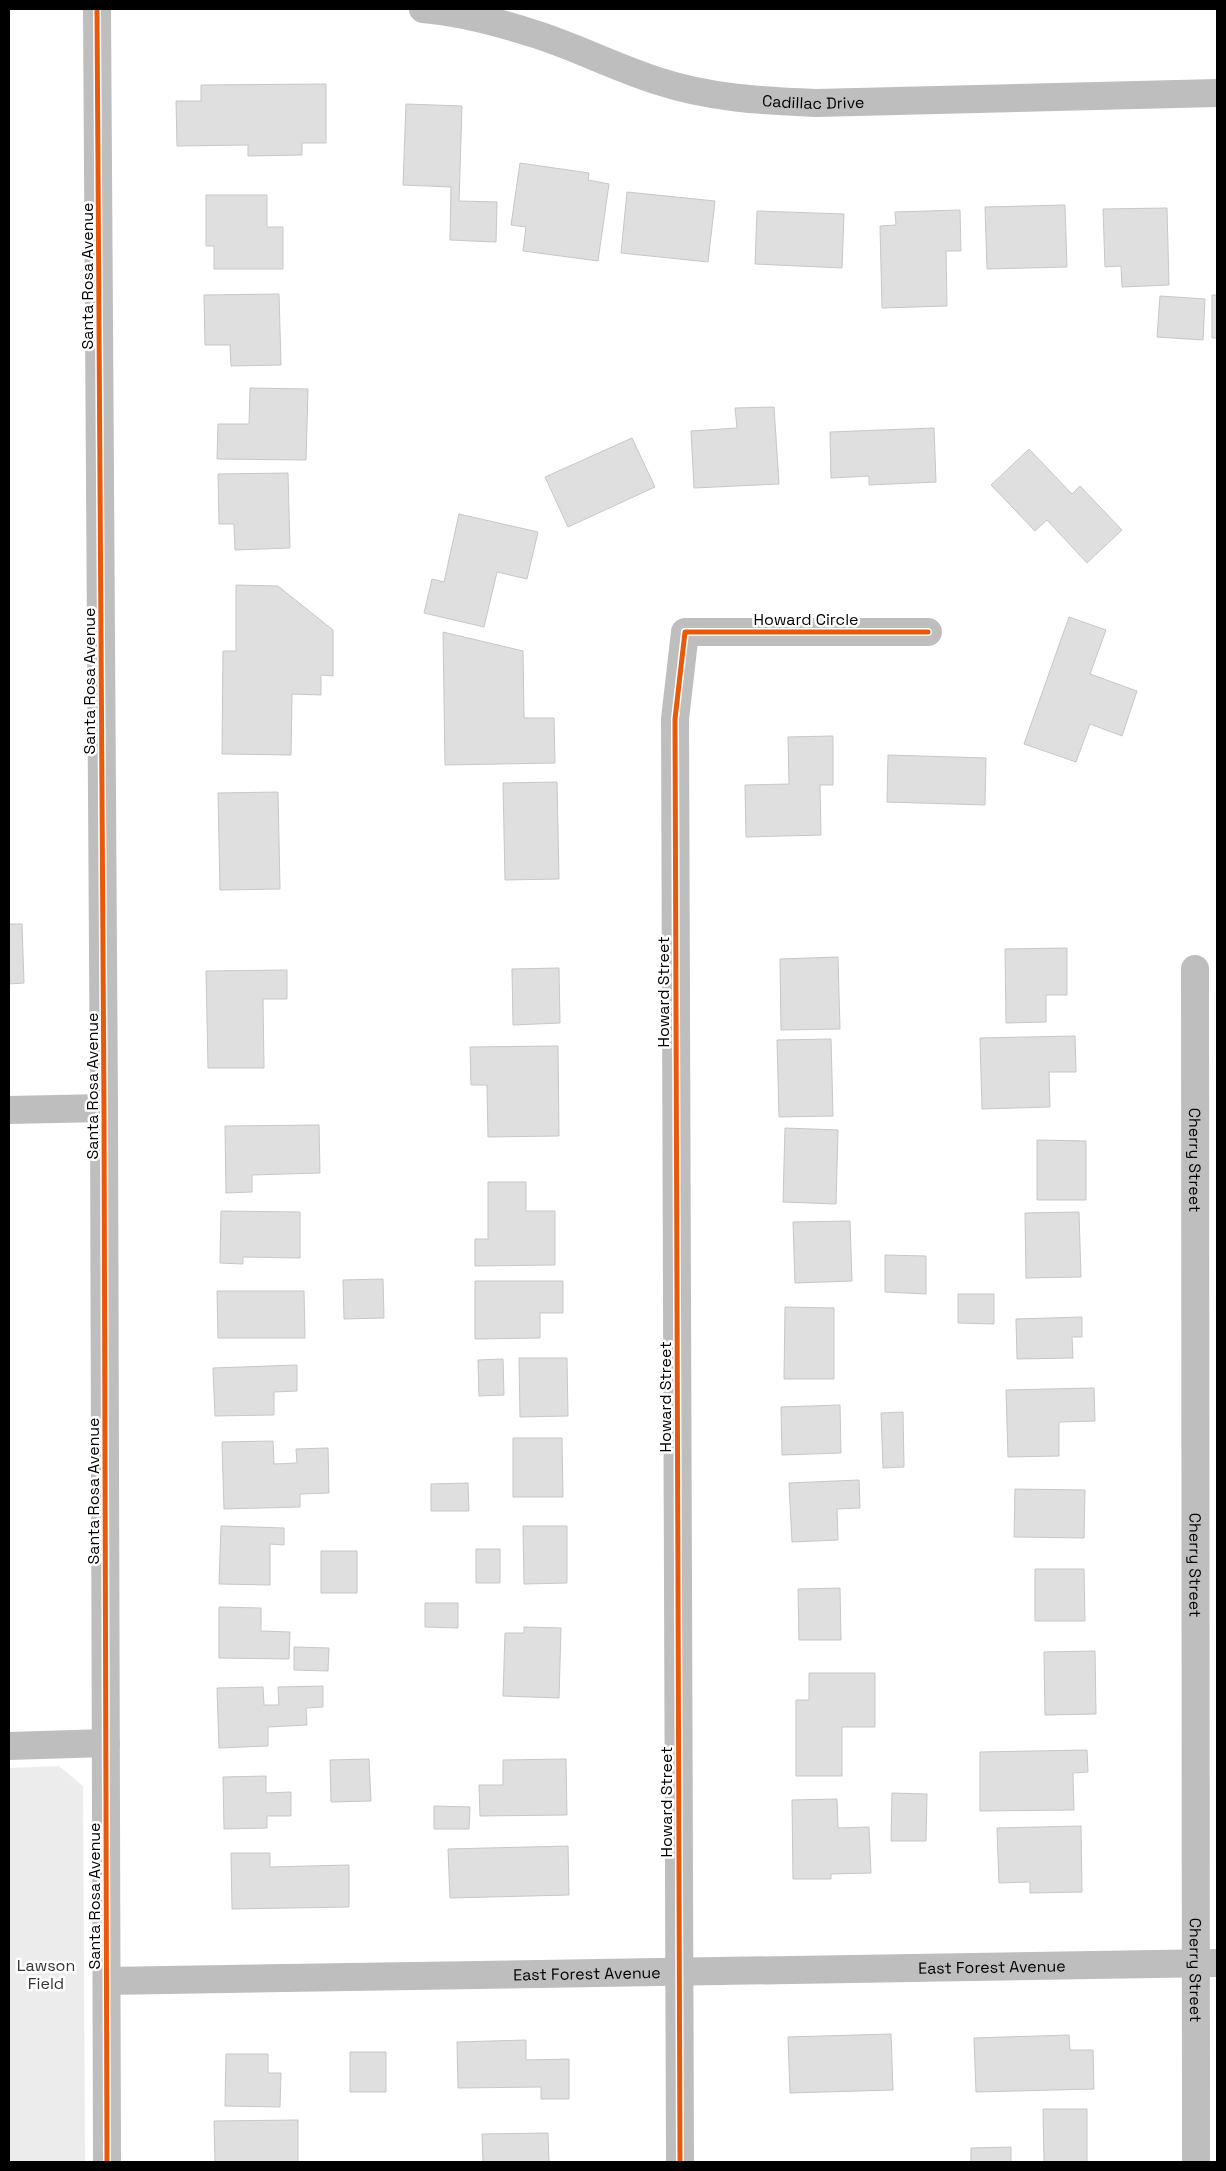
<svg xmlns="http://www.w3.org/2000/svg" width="1226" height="2171" viewBox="0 0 1226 2171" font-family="'Space Grotesk',sans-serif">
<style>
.green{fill:#ececec}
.building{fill:#dfdfdf;stroke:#c7c7c7}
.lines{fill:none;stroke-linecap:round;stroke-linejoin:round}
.street{stroke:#bebebe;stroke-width:28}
.cycleway-casing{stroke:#fff;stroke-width:8}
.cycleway{stroke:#e8590c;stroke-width:5}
.labels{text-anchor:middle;stroke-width:5;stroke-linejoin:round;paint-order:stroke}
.street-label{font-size:16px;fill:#000;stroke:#fff}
.park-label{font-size:16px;fill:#333;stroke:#fff}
</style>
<rect width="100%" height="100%" fill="#fff"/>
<path class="green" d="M59,1766L83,1786L85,2162H9V1768Z"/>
<path class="building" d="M326,84V143H302V155L248,156V145L177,146L176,101H201V85Z
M406,104L462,106L459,201L497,202L496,242L450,240L451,187L403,185Z
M520,163L589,173L588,180L609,184L598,261L523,251L526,227L511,225Z
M627,192L715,201L708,262L621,253Z
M206,195H267V227H283V269H214V246H206Z
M1065,205L1067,267L987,269L985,207Z
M1167,208L1169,285L1122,287L1121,266L1105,267L1103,209Z
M960,210L961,251H946L947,306L882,308L880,226L896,225L895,212Z
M757,211L844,214L842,268L755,264Z
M279,294L281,365L231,366L230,345H205L204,295Z
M1212,295H1217V338H1212Z
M1160,296L1205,299L1203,340L1157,337Z
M250,388L308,389L306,460L217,459L218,424H249Z
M774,407L779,484L694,488L691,431L737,428L735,408Z
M934,428L936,482L869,485V476L831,478L830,432Z
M632,438L655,487L568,527L545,477Z
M1029,449L1072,494L1080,486L1122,530L1087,563L1047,520L1035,531L991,485Z
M288,473L290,548L235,550L234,524H219L218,474Z
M459,514L538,532L527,579L497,572L484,627L424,613L432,579L444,582Z
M236,585L278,586L333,630V676L321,675V695L292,694L291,755L222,754L223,651H236Z
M1069,617L1106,630L1090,674L1137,691L1122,736L1090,724L1076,762L1024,744Z
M443,632L523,651L524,718H554L555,763L445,765Z
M833,736V785H820L821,835L746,837L745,785L789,784L788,737Z
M888,755L986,758L985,805L887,802Z
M557,782L559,879L505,880L503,783Z
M278,792L280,889L220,890L218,793Z
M9,924H22L24,983L9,984Z
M1067,948V995H1046V1022L1006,1023L1005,949Z
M838,957L840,1029L781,1030L780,959Z
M559,968L560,1023L513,1025L512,969Z
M287,970V999H263L264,1068H208L206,971Z
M1075,1036L1076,1072H1049L1050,1107L982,1109L980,1038Z
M831,1039L833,1116L779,1117L777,1040Z
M558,1046L559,1136L488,1137L487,1085H471L470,1047Z
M319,1125L320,1173L252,1175V1192L226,1193L225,1126Z
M785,1128L838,1130L836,1204L783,1202Z
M1037,1140L1086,1141V1200H1037Z
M488,1182H526V1211H555V1265L475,1266V1239H488Z
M221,1211L300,1212V1258L243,1257V1264L220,1263Z
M1079,1212L1081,1277L1026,1278L1025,1213Z
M850,1221L852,1281L795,1283L793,1222Z
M885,1255L926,1256V1294L885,1292Z
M383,1279L384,1318L344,1319L343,1280Z
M475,1281H563V1313H540V1338L475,1339Z
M217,1291H304L305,1338H218Z
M958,1294H994V1324L958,1323Z
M785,1307L834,1308V1379H784Z
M1082,1317V1337H1072L1073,1358L1017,1359L1016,1319Z
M519,1358H567L568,1416L520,1417Z
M503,1359L504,1395L479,1396L478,1360Z
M297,1365V1391L274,1392V1415L215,1416L213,1368Z
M1094,1388L1095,1421L1059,1422V1456L1008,1457L1006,1390Z
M840,1405L841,1453L782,1455L781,1407Z
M903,1412L904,1467L883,1468L881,1413Z
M513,1438H562L563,1497H513Z
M273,1441L274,1464L297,1463L296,1449L328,1448L329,1493L300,1494V1507L224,1509L222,1442Z
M859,1480L860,1508L837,1509L838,1540L792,1542L789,1483Z
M468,1483L469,1511H431V1484Z
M1015,1489L1085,1490L1084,1538L1014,1537Z
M221,1526L284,1528V1545L270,1544V1585L219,1584Z
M523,1526H567V1583L524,1584Z
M476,1549H500V1583H476Z
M321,1551H357V1593H321Z
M1035,1569H1084L1085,1621H1035Z
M840,1588L841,1640H799L798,1589Z
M425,1603H458V1628L425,1627Z
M219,1607L261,1608V1631L290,1632L289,1659L219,1658Z
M524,1627L561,1628L559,1698L503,1696L505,1633H524Z
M294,1647L329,1648L328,1671L294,1670Z
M1095,1651L1096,1714L1045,1715L1044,1652Z
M809,1673H875V1727H842V1776H796V1700H809Z
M323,1686V1707L306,1708L307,1725L268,1727V1746L219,1748L217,1688L263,1687L264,1705H279L278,1687Z
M1087,1750L1088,1772L1073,1773L1074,1810L980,1811V1752Z
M369,1759L371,1801L331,1802L330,1760Z
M566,1759L567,1815L480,1816L479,1785H503V1760Z
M266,1776V1793L291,1792V1816H267V1828L224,1829L223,1777Z
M892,1793L927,1794L926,1841H891Z
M837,1799L838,1828L869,1827L871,1873L831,1874V1879H793L792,1800Z
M434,1806L470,1807L469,1829H434Z
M1081,1826L1082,1892L1030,1893V1882L999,1883L997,1828Z
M568,1846L569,1895L450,1898L448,1849Z
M231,1853H270V1867L349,1865V1907L232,1909Z
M891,2034L893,2090L790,2093L788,2037Z
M1069,2035L1070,2050H1093L1094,2089L976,2092L974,2038Z
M526,2040V2060L569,2059V2099H541V2087L458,2088L457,2042Z
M350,2052H386V2092H350Z
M226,2054H268V2073H281L280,2107L225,2106Z
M1043,2109H1087V2162H1044Z
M298,2120V2162H215L214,2121Z
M548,2133L549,2162H483L482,2134Z
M1011,2147V2162H971V2148Z"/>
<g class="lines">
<g class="street">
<path d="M97,9L104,1108L107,2162"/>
<path id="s1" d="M423,9C461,12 501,23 538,35C578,48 617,68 658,81C709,98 763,101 816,103L1217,93"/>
<path id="s2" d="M1195,969L1196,2162"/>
<path d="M9,1110L104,1108"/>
<path d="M9,1746L106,1743"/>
<path id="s3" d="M107,1981L1217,1963"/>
<path d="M680,2162L675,719L685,632H928"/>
</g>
<defs>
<path id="cycleway" d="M97,9L104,1108L107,2162
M680,2162L675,719L685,632H928"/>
</defs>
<use href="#cycleway" class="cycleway-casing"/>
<use href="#cycleway" class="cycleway"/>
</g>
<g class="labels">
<g class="street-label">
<text dy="6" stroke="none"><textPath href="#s1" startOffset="404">Cadillac Drive</textPath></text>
<text transform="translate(87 276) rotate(-90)" y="6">Santa Rosa Avenue</text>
<text x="806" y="625">Howard Circle</text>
<text transform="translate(89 681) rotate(-90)" y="6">Santa Rosa Avenue</text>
<text transform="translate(663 992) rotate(-90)" y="6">Howard Street</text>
<text transform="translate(92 1086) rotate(-90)" y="6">Santa Rosa Avenue</text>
<text dy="6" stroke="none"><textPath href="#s2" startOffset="191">Cherry Street</textPath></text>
<text transform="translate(665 1397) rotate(-90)" y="6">Howard Street</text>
<text transform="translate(93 1491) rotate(-90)" y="6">Santa Rosa Avenue</text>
<text dy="6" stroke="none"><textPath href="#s2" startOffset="596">Cherry Street</textPath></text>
<text transform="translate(666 1802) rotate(-90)" y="6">Howard Street</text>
<text transform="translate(94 1896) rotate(-90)" y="6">Santa Rosa Avenue</text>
<text dy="6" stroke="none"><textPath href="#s3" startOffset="885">East Forest Avenue</textPath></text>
<text dy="6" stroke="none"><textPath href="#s2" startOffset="1001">Cherry Street</textPath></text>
<text dy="6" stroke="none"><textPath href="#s3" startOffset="480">East Forest Avenue</textPath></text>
</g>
<g class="park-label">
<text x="46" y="1971">Lawson<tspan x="46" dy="18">Field</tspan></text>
</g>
</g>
<rect width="1226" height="2171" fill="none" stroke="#000000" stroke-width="20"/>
</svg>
